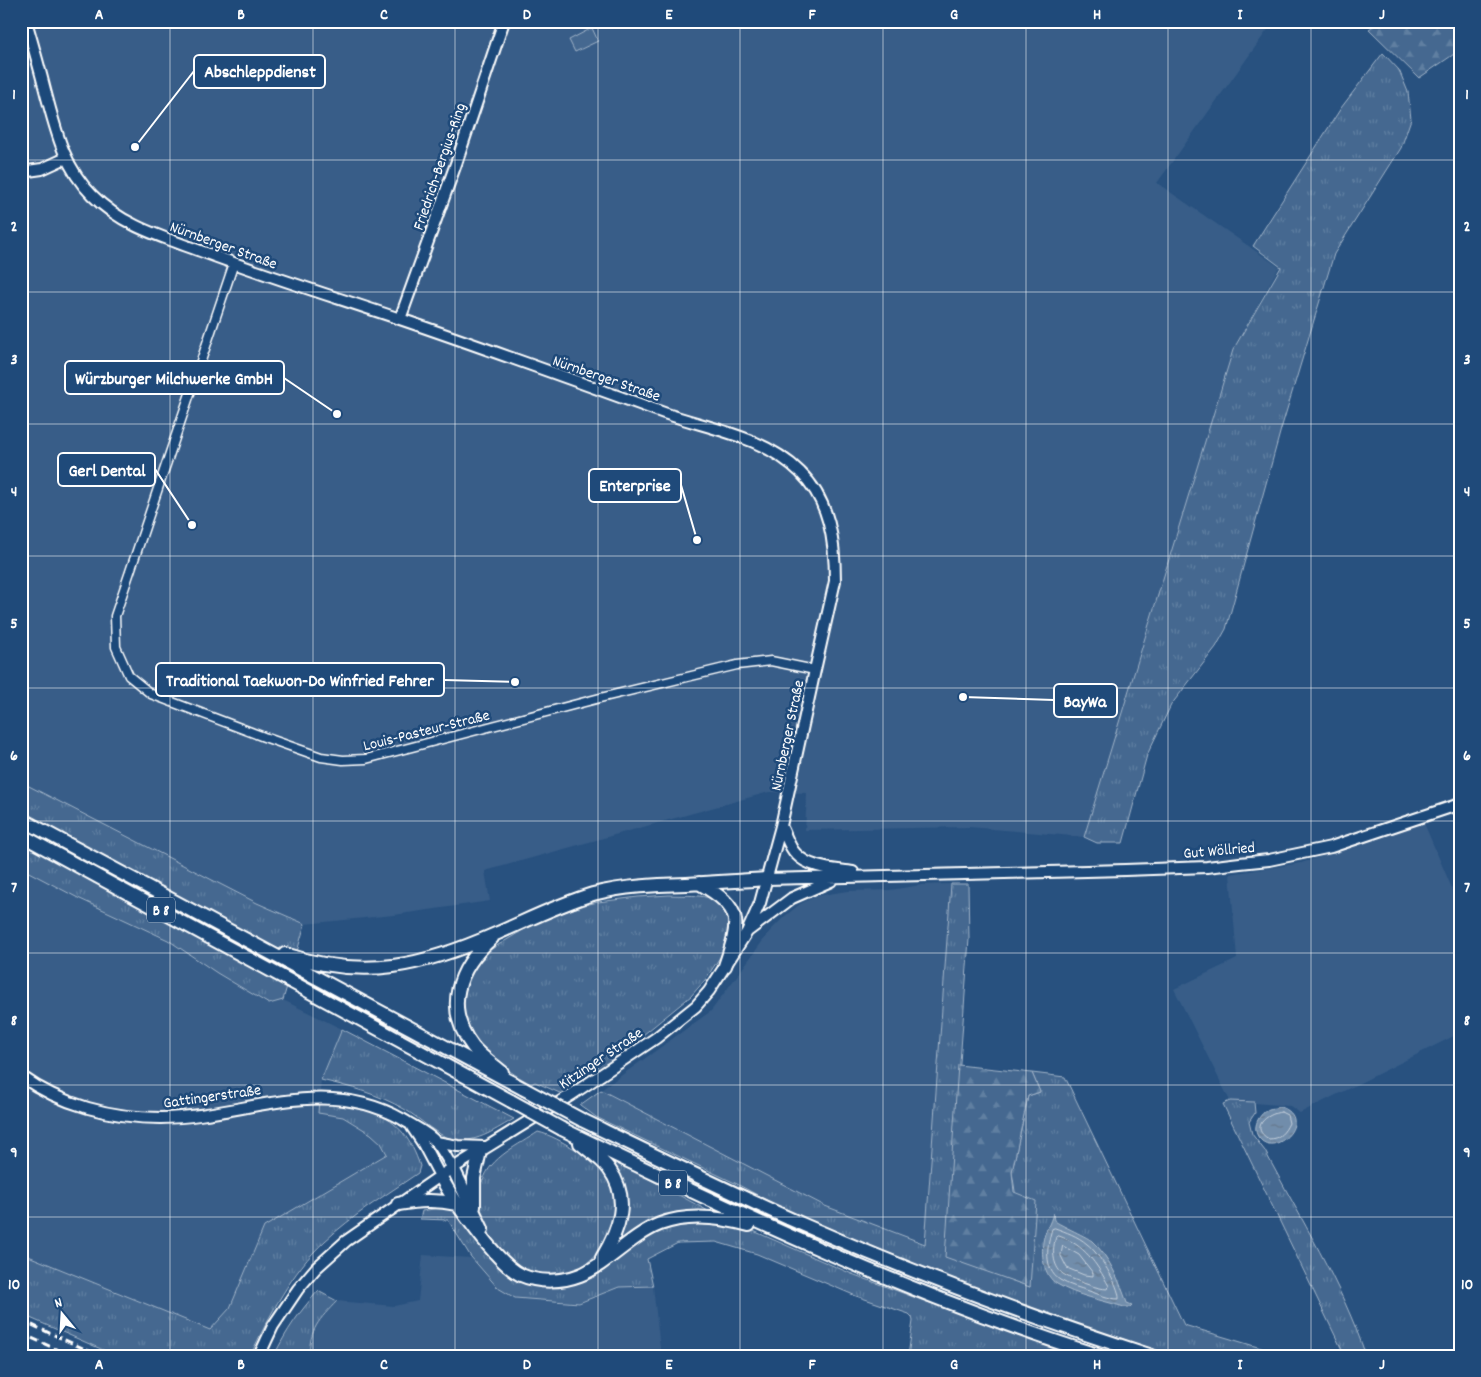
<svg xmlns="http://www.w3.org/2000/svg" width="1481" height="1377" viewBox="0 0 1481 1377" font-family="Dekko,sans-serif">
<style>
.built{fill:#375d88}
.grass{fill:url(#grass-tufts);stroke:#a2b4c8}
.forest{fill:url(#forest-firs);stroke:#a2b4c8}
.pitch{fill:#446890;stroke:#a2b4c8}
.water{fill:url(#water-ripples);stroke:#aabbcd}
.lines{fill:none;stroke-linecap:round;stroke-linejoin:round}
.shore{stroke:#c6d1dd;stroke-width:1}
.minor-casing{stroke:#fff;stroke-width:11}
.tertiary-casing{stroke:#fff;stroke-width:14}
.trunk-casing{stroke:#fff;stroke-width:16}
.minor{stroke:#1f4a7a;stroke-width:8}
.tertiary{stroke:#1f4a7a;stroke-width:10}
.trunk{stroke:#1f4a7a;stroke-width:12}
.rail{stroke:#fff;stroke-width:3;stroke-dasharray:8 4;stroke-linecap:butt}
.trunk-bridge-casing{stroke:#fff;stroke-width:16;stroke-linecap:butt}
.trunk-bridge{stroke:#1f4a7a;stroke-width:12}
.grid{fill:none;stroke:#fff;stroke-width:1;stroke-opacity:0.55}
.labels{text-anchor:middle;stroke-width:5;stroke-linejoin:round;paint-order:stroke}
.shield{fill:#1f4a7a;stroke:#bcc9d7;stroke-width:1}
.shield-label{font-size:15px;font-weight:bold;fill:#fff}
.street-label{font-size:16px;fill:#fff;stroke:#1f4a7a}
.leader{fill:none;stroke:#fff;stroke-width:2}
.callout-dot{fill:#fff;stroke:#1f4a7a;stroke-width:2}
.callout{fill:#1f4a7a;stroke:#fff;stroke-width:2}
.callout-label{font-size:18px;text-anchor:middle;font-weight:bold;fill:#fff}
.neatline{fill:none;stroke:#fff;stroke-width:2}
.grid-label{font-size:16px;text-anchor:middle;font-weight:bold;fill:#fff}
</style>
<defs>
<pattern id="grass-tufts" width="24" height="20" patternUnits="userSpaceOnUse" patternTransform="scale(1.25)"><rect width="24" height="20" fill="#446890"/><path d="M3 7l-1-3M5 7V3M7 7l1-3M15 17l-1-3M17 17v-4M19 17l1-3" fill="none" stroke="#607fa1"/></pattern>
<pattern id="forest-firs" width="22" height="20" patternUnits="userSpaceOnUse" patternTransform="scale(1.25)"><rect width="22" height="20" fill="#446890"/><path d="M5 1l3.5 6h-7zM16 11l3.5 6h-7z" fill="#607fa1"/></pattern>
<pattern id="water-ripples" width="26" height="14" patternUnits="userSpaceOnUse" patternTransform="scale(1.25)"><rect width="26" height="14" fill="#718dab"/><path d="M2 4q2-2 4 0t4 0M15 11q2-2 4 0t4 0" fill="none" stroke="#64768a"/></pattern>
</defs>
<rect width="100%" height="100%" fill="#28517f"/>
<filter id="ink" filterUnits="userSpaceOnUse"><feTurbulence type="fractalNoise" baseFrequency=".02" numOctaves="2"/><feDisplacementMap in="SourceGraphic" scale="10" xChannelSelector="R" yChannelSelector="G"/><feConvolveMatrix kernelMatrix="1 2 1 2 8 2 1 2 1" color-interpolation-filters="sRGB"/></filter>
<g filter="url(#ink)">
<path class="built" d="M21,21H1274L1157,183L1279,267L1233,350L1084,837L969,827L805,830L807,793L769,792L485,871L490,901L394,915L305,924L257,903L21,782Z
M1424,823L1460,907V1033L1300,1113L1290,1106L1230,1101L1174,989L1237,959L1230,874L1301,863Z
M21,868L78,898L168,940L217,973L269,1004L283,1000L342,1029L321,1080L318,1113L343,1117L372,1134L381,1143L387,1154L264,1227L230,1308L210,1330L21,1253Z
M951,884L925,1244L825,1206L601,1090L711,1011L770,931L785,916L800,904L816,896L847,891L890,890L921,885Z
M423,1255L471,1258L498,1288L515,1298L579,1304L619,1287L653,1286L661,1356H309V1346L315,1325L337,1301L394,1306L418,1301Z"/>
<path class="grass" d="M1383,53L1399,70L1408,92L1411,119L1401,148L1334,254L1281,429L1226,629L1216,647L1171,705L1147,755L1123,843H1097L1084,837L1233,350L1281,267L1253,246L1341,108Z
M21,782L257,903L305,924L283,1000L269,1004L217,973L168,940L78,898L21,868Z
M951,884H968L969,939L946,1256L1030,1287L1012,1172L1028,1096L1040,1092L1032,1073L1065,1077L1184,1325L1288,1356H1175L1054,1317L938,1276L811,1224L737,1184L596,1117L580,1105L601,1090L825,1206L925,1244Z
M669,895C684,896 709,893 721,904C725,908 728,914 730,918L726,948L705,980L691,996L606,1065L567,1094H562L535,1082L531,1084L517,1076L486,1055L465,1028L461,995L467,976L485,953L523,930L552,916L585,905L598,902L638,897Z
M342,1029L514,1119C498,1128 477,1143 457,1140C436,1137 422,1119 404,1109C378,1094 351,1087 321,1080Z
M319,1100C369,1109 402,1111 420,1166L418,1173C386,1195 353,1215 325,1241C291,1272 270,1315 250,1356H117L21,1314V1253L210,1330L230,1308L264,1227L387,1154L381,1143L371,1134L343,1117L318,1113Z
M1230,1101L1254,1102L1255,1113L1249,1122L1252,1134L1265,1151C1300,1218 1342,1284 1366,1356H1345L1223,1104Z
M538,1132C551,1135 562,1142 573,1148C676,1201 569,1327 504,1254C484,1232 478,1209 478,1181H483C490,1157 519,1145 538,1132Z
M599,1152L712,1213L682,1215L609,1254L623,1199Z
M440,1205L454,1210L497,1265L517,1279L559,1286L642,1237L680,1221L742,1226L852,1274L924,1301L1090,1356H908L913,1321L912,1317L909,1314L856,1296L757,1254L716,1242L678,1243L647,1259L653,1286L619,1287L579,1303L515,1298L498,1288L471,1257L448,1220L420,1219L422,1211L439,1208Z
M318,1291L337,1301C319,1320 310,1328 309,1356H274C286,1331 300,1311 318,1291Z"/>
<path class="forest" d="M1381,21H1460V50L1419,78L1369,29Z
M958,1065L1032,1073L1040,1092L1028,1096L1012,1172L1014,1192L1036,1201L1030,1287L945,1257Z"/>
<path class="pitch" d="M592,28L598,41L575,52L569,40Z"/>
<path class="water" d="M1281,1107C1313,1118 1279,1155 1262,1141C1250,1131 1257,1115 1269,1109C1272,1108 1278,1108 1281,1107Z
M1053,1213C1054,1215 1053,1218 1054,1220C1055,1223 1086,1236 1092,1241C1109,1256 1120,1282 1127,1303L1132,1305L1130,1307H1124C1102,1300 1077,1296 1057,1284C1044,1276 1041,1256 1043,1242C1044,1232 1051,1223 1053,1213Z"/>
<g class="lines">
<path class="shore" d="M1281,1112L1287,1115L1289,1123C1285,1132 1279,1139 1269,1139C1249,1128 1266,1114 1281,1112Z
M1055,1228C1066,1232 1078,1236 1087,1244C1098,1252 1120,1286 1119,1299C1109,1299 1098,1294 1089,1291C1080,1288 1068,1285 1060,1280C1043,1269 1047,1245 1052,1229Z
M1059,1236C1085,1245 1096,1263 1109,1286L1108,1289C1102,1289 1095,1287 1089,1285C1081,1282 1070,1279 1063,1274C1052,1266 1052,1248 1056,1237Z
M1063,1246L1079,1255L1093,1273V1276L1084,1275L1067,1268L1061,1256Z"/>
<defs>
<path id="minor" d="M234,263L115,616L116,647L129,676L151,694L264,737L321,757L343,760L366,759L600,698L737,665L771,661L815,670"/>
<path id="tertiary" d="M26,21C33,45 40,70 46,94C56,131 64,167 92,195C123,227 166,238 206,253C270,277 335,297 400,319C488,349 576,381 664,413C711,429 763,436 800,472C830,501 835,542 835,581L815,670L781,826L760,903L747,932L709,991L696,1006L656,1038L571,1095L440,1176L346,1241L316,1268L298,1289L273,1326L259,1356
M21,172L42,169L66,158
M400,319L457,161L504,21
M781,826C786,835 789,847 796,854C810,869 835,869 853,872
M767,879L1125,870L1207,867L1240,863L1269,860L1331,847L1460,804
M748,931L792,898L831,881
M21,1076C61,1105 112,1118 161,1118C245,1117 321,1074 402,1119C413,1126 428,1133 436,1142C443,1150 447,1160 453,1168
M412,1127L422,1142L440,1176
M436,1142L458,1146L485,1147"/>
<path id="trunk" d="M21,819L524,1089
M21,835L511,1101
M699,883C744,909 740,921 725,966
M492,938C458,968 443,1008 473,1047C481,1057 493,1064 502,1072
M285,954C365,981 423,966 498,933C530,919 560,904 593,894C624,886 656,885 687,884C714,882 740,881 767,879
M582,1120C656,1156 729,1192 804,1225C918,1275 1034,1318 1152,1356
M562,1129C737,1214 914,1297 1100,1356
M580,1143C589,1151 602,1159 609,1169C631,1199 619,1230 602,1258
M453,1168L482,1229
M440,1176C454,1201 496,1263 521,1275C539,1283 562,1282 580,1275C608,1264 630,1236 660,1224C689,1213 720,1217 749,1225
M398,1204C419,1201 435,1199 456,1204
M474,1207V1178L480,1151"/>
</defs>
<use href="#minor" class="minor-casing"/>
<use href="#tertiary" class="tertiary-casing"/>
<use href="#trunk" class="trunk-casing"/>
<use href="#minor" class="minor"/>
<use href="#tertiary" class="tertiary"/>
<use href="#trunk" class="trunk"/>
<path class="rail" d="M21,1320L100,1356
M21,1333L71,1356"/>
<defs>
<path id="trunk-bridge" d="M524,1089L582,1120
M511,1101L562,1129"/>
</defs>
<use href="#trunk-bridge" class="trunk-bridge-casing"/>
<use href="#trunk-bridge" class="trunk-bridge"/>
</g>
</g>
<path class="grid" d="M170,21V1356M313,21V1356M455,21V1356M598,21V1356M740,21V1356M883,21V1356M1026,21V1356M1168,21V1356M1311,21V1356M21,160H1460M21,292H1460M21,424H1460M21,556H1460M21,688H1460M21,821H1460M21,953H1460M21,1085H1460M21,1217H1460"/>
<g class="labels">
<g class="shield">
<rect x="147" y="897.5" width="28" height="25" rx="4"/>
<rect x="659" y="1170.5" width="28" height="25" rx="4"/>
</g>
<g class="shield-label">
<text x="161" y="915">B 8</text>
<text x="673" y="1188">B 8</text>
</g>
<g class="street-label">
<text transform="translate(438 166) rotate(-71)" y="6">Friedrich-Bergius-Ring</text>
<text transform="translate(224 244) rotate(20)" y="6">Nürnberger Straße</text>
<text transform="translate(607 377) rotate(19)" y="6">Nürnberger Straße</text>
<text transform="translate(426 729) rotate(-14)" y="6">Louis-Pasteur-Straße</text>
<text transform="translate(786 735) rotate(-78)" y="6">Nürnberger Straße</text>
<text transform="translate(1219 849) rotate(-5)" y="6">Gut Wöllried</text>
<text transform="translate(600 1057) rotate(-34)" y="6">Kitzinger Straße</text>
<text transform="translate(212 1095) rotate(-8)" y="6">Gattingerstraße</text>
</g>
</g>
<path class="leader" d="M135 147L194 71M337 414L284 378M192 525L155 469M697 540L681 485M515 682L444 680M963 697L1054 700"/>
<g class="callout-dot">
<circle cx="135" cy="147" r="5"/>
<circle cx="337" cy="414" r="5"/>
<circle cx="192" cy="525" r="5"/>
<circle cx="697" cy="540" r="5"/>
<circle cx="515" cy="682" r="5"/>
<circle cx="963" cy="697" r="5"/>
</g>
<g class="callout">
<rect x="194" y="55" width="131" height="33" rx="5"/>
<rect x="65" y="361" width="219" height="33" rx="5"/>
<rect x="58" y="453" width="97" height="33" rx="5"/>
<rect x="589" y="469" width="92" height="33" rx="5"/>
<rect x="156" y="663" width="288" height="33" rx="5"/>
<rect x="1054" y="684" width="63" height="33" rx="5"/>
</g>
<g class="callout-label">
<text x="260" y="77">Abschleppdienst</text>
<text x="174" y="384">Würzburger Milchwerke GmbH</text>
<text x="107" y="476">Gerl Dental</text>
<text x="635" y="491">Enterprise</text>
<text x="300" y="686">Traditional Taekwon-Do Winfried Fehrer</text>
<text x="1085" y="707">BayWa</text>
</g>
<rect width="1481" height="1377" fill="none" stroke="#1f4a7a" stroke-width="55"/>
<g transform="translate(62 1314) rotate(342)" stroke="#1f4a7a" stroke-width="4" paint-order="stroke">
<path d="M0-4L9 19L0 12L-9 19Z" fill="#ffffff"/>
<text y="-8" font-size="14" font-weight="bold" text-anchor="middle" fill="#ffffff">N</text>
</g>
<rect x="28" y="28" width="1426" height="1322" class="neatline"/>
<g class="grid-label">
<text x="99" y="19">A</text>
<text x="241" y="19">B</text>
<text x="384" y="19">C</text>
<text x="527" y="19">D</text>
<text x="669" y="19">E</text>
<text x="812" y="19">F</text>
<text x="954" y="19">G</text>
<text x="1097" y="19">H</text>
<text x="1240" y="19">I</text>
<text x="1382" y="19">J</text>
<text x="14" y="99">1</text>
<text x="1467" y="99">1</text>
<text x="14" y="231">2</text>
<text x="1467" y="231">2</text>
<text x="14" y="364">3</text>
<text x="1467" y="364">3</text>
<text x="14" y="496">4</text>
<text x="1467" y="496">4</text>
<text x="14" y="628">5</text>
<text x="1467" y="628">5</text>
<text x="14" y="760">6</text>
<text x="1467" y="760">6</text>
<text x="14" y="892">7</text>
<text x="1467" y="892">7</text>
<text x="14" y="1025">8</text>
<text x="1467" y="1025">8</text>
<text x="14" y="1157">9</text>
<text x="1467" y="1157">9</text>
<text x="14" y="1289">10</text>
<text x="1467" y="1289">10</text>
<text x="99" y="1369">A</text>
<text x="241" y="1369">B</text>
<text x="384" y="1369">C</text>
<text x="527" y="1369">D</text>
<text x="669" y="1369">E</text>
<text x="812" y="1369">F</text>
<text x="954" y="1369">G</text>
<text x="1097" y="1369">H</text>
<text x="1240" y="1369">I</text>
<text x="1382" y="1369">J</text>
</g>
</svg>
